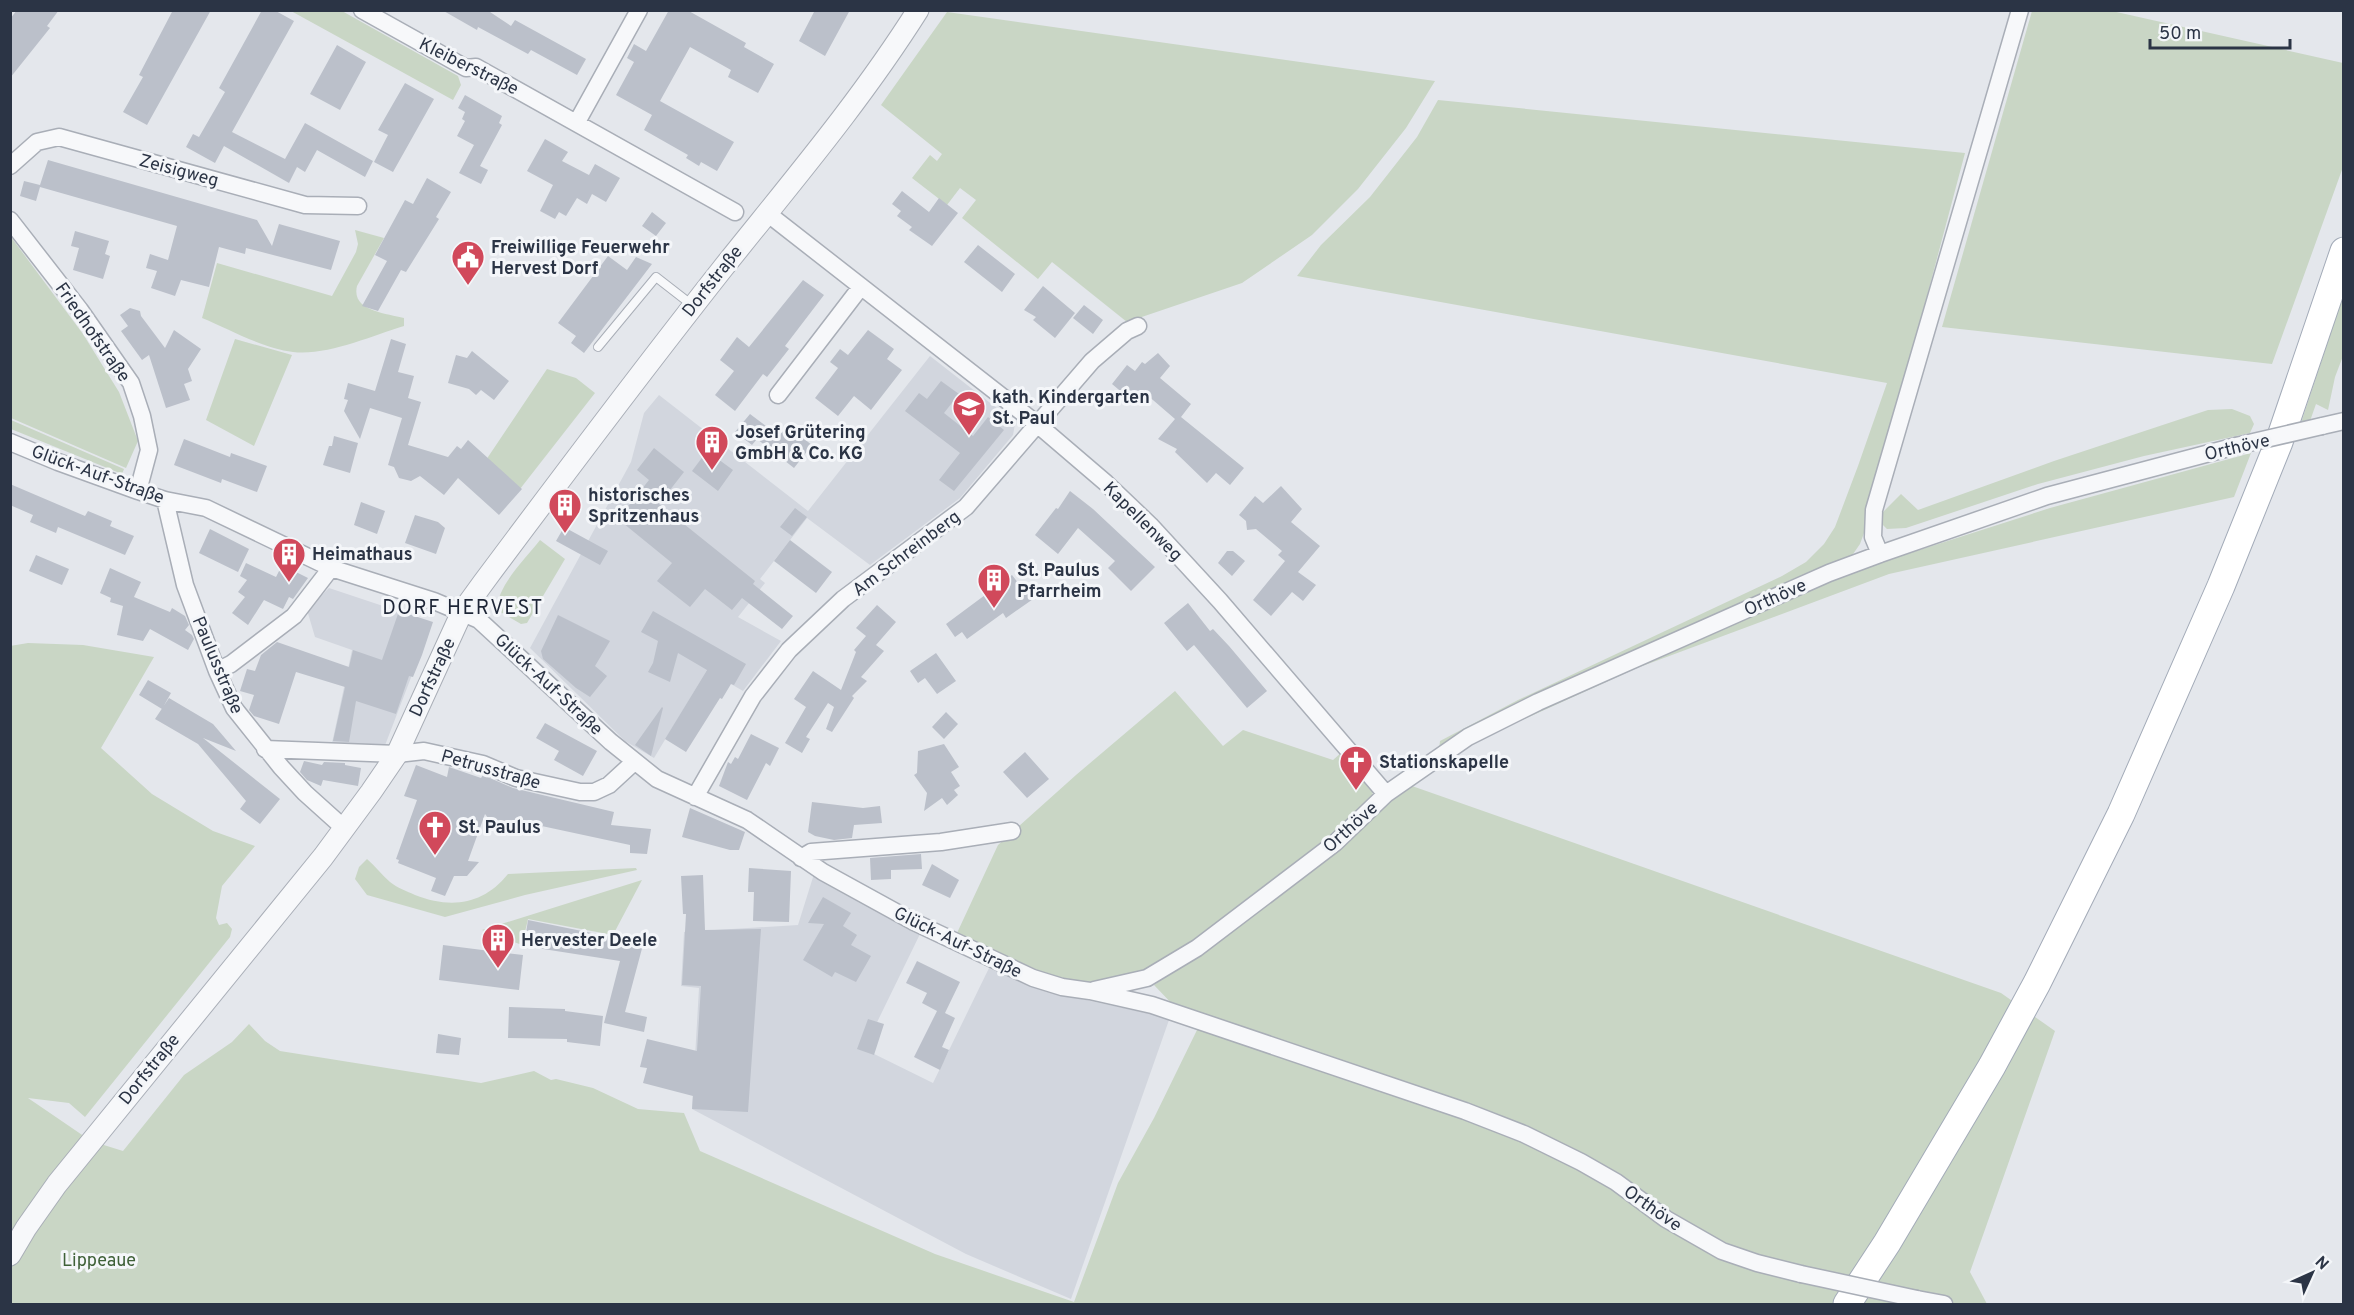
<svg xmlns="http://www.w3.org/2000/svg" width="2354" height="1315" viewBox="0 0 2354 1315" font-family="Overpass,sans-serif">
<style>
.built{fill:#d2d6de}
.green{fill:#c9d6c5}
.building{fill:#bbc0ca}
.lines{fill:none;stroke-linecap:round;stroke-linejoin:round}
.service-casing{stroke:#a9aeb7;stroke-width:10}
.minor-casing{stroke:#a9aeb7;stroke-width:19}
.tertiary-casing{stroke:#a9aeb7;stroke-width:23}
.primary-casing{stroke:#a3abb8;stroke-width:29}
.service{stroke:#f7f8fa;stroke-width:8}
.minor{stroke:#f7f8fa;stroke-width:16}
.tertiary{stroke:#f7f8fa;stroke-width:21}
.primary{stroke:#fff;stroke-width:27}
.minor-bridge-casing{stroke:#a9aeb7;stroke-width:19;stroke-linecap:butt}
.minor-bridge{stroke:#f7f8fa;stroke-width:16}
.labels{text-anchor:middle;stroke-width:6;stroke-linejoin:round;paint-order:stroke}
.street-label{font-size:18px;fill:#2b3445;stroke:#f4f6f9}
.poi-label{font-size:18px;font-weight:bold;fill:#2b3445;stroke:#f4f6f9;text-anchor:start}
.park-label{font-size:18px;fill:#3f6138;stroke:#f4f6f9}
.neighbourhood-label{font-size:20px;letter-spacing:1.5px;fill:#1d2536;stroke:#f4f6f9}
</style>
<rect width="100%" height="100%" fill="#e4e7ec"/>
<path class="built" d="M930,356L1012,420L1015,424L1013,435L960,498L870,565L807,518L760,579L765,583L738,617L781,641L743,691L707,670L654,758L625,741L530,648L631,462L644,413L659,395L808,511Z
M329,588L428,621L430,628L384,748H331L352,650L315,637L307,610Z
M814,874L920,934L864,1049L933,1083L990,966L1044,991L1151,1014L1169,1020L1071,1299L966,1254L692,1109L699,988L681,986L684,932L798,925Z"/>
<path class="green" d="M291,11H342L458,76L461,85L453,100Z
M2032,11H2112L2343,63V167L2272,364L1942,327Z
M947,12L1435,81L1406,128L1358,189L1312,235L1242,283L1127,322L1052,262L1038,279L962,218L976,200L960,188L947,205L912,178L930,155L937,161L942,154L881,105Z
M1438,100L1965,153L1864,533L1860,544L1851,557L1439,750L1440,741L1518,700L1782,576L1806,562L1824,544L1835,527L1858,466L1887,383L1297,276L1321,245L1370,197L1417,137Z
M355,230L384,238L357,286C351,311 386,313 404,318V326C371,336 327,356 293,352C264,349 229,329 202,318L217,263L332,296L356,252L358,244Z
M11,237L83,334L119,392L138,441L126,468L11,418Z
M2343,296V356L2335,377L2328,410L2316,404L2310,421L2301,423Z
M235,339L292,355L254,446L206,420Z
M547,369L576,378L595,393L520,489L486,460Z
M2232,409L2250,416L2254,424L2250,433L2144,456L2038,484L1906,528L1887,529L1881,523L1880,515L1901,494L1918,510L2054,461L2208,410Z
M11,420L124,469L122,474L11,429Z
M2251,453L2234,497L1889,574L1637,668L1487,736L1454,756L1486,734L1769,605L1906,549L1907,554L2050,508Z
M540,540L565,559L527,623L521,624L497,610C496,587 526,558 540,540Z
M28,643L83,645L154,657L101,748L152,794L213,831L255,846L222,886L216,918L219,925L227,923L232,929L230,937L85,1117L69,1103L28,1098L91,1141L123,1151L184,1075L232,1042L249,1024L265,1041L280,1051L481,1083L534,1071L551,1080L556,1079L593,1088L638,1109L684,1113L700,1151L935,1254L1074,1302L1118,1183L1154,1118L1197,1030L1154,985C1218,944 1279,897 1338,848C1363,827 1385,804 1412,786L2001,993L2055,1031L1970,1272L1987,1304H11L10,646Z
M1175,691L1223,746L1243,730L1333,760L1341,753L1373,790L1372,798L1331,838L1194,944L1143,971L1091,983L1048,975L957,933L998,845L1076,775Z
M367,859C375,866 382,875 390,882C397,888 407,891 415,895C451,909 483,905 508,874L636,868L637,870L525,895L445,917L367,895L355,879L359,867Z
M642,880L613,935L528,919L522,945L482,930Z"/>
<path class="building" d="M17,10H59L47,26L50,28L10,78V19Z
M173,10H211L147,125L123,112L143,77L139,75Z
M262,10H274L294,21L232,132L285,159L305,123L373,161L365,177L317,150L305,172L297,167L289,183L224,146L215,163L186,147L193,134L199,137L225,92L219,88Z
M442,10H487L511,26L515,20L586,59L577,75L531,50L528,54L478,27L477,30Z
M669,10H687L746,43L744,47L774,64L758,93L728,77L731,70L690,47L660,101L734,142L717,171L701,162L699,166L686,158L688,155L644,130L652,115L616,95L634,62L627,58L634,44L646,51Z
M815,10H850L825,56L799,41Z
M337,45L366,62L340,110L310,94Z
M405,83L434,99L393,172L374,162L388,135L378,130Z
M465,95L502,116L499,123L502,125L480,166L488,170L481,184L459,173L474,145L457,136L465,121L462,119L465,112L458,108Z
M545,139L568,152L562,161L589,175L595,164L620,178L606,202L592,194L587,204L577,198L566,216L559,212L555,219L540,211L553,185L527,171Z
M48,160L257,220L272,246L279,224L340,241L331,270L246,248L245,254L219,247L209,287L181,280L175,296L151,288L157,271L146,268L150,254L168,260L177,226L40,187L36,201L20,196L24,181L40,185Z
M427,178L451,192L436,217L439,219L406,272L401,270L378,311L362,306L387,261L375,255L405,200L413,204Z
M902,191L929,212L939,198L958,213L932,246L909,230L912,227L897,216L901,211L892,204Z
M652,212L666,223L656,236L642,226Z
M75,231L109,241L105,254L110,256L103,279L73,270L79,248L71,246Z
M978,245L1015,274L1002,292L964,262Z
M608,256L627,270L636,257L652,264L584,353L571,343L576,336L558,323Z
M803,280L824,295L785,346L789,349L767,377L763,374L735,411L715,395L734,371L720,360L737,337L749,347Z
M1043,286L1075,313L1055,338L1033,320L1036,317L1024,310Z
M1084,305L1103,320L1093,334L1073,318Z
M130,308L140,311L141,316L165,348L174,330L201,349L188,369L192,381L184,384L190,400L166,408L149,355L142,360L121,331L128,326L120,315Z
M868,330L894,349L887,359L902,370L871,410L854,396L838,416L815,398L838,368L830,362L840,349L848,355Z
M391,339L406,344L398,372L414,376L408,398L421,402L408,445L448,457L457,446L461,449L468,440L522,489L499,515L458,478L444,495L420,476L411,481L399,478L394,467L388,465L402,418L370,408L360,439L344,411L348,400L344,399L348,383L375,391Z
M472,351L509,381L494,400L481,390L476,395L469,389L448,383L456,355L467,358Z
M1158,353L1170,366L1160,378L1191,404L1181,417L1244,468L1230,485L1216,473L1207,483L1175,452L1177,449L1158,439L1175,419L1146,394L1137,405L1112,384L1127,365L1135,371L1142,362L1145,364Z
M941,381L959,394L944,413L973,436L988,417L1004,430L954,491L939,480L960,453L905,411L919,393L927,399Z
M750,414L779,436L787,426L812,445L794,468L757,439L752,445L735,432Z
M334,436L358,443L350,473L323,465L329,446H332Z
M184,439L230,457L231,453L267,466L257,492L222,479L221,483L174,465Z
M654,448L684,472L659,504L755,581L753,584L793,616L782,629L742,598L732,610L705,589L690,607L657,581L672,563L618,519L649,480L637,470Z
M707,451L733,470L718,491L692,471Z
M10,484L85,516L88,511L112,521L110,526L134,536L125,555L58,527L56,533L30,522L33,515L10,505Z
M1281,486L1302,509L1291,522L1320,546L1298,572L1316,585L1303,601L1292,592L1271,616L1253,600L1285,561L1278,555L1282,551L1256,529L1247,530L1246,521L1239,515L1255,496L1263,503Z
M1070,491L1093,509L1155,567L1131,591L1108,568L1115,561L1078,528L1058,554L1035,535L1056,508L1058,509Z
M361,502L385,511L377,534L354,525Z
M795,508L807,517L792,536L780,527Z
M415,515L438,522L445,528L436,554L405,543Z
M564,527L608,551L600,565L556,541Z
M210,529L249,549L238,572L199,553Z
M790,540L832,572L816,593L774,561Z
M1227,551H1233L1245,561L1232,576L1218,563Z
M36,555L69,569L62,585L29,571Z
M246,563L276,577L282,565L308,578L293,599L289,597L283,609L264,600L248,625L232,613L245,597L238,592L247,580L240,576Z
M110,568L141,582L134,597L170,612L172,608L185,616L189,625L185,630L192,635L194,639L188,650L150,629L143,641L117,635L123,606L110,602L111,598L100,593Z
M1012,575L1022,588L1028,584L1036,597L1006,618L1003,613L967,639L962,632L955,637L946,624Z
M1188,603L1210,631L1213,629L1229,646L1267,691L1247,708L1194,645L1187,651L1164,623Z
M877,605L896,622L876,645L884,651L861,677L867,681L852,696L854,698L832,732L826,729L834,707L828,703L806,737L810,739L802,753L785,743L806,707L794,699L813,671L841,690L856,652L854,650L866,636L856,628Z
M399,611L433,622L422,655L413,677L409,676L396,714L356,701L349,742L333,741L345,687L296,672L279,724L254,716L249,710L254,695L240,691L247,669L255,671L261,655L277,642L349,667L353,650L382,660Z
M653,611L746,664L734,685L731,684L722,699L720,698L686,752L665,739L707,670L678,653L670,682L648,672L653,663L658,641L641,632Z
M558,615L610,641L595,666L607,676L590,697L576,688L543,659L541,651Z
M936,653L956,681L937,694L925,678L918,683L910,671Z
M148,680L171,693L162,709L139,695Z
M169,698L213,724L236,751L203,738L280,799L260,824L240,809L246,801L198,744L155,719Z
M662,707L663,708L651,756L635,745Z
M946,712L958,724L944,739L932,727Z
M545,723L597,751L583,776L554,760L559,751L536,738Z
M751,734L779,748L770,766L766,763L747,800L719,786L728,762L731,764L735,757L738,759Z
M944,744L959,767L951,772L960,786L954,790L958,795L947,805L942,798L924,811L927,793L914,775L917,773L918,751Z
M1025,752L1049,779L1027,798L1003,772Z
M304,761L322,765L324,762L345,763V765L361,768L358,786L323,780L321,786L307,780L300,772Z
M416,765L447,777L449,767L481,778L483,775L513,788L614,812L611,825L651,829L647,854L630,853V845L537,825L536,828L517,824L501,835L485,814L468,861L479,862L467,876H454L445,896L431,891L436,878L398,863L399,860L396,859L417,800L404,796Z
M812,802L863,808L880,806L882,823L854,825L852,838L834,840L815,836L808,832Z
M690,808L745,832L739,850H730L682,837Z
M921,854L922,869L891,870V879L871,880L870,858Z
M932,864L959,880L950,898L922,885Z
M749,868L791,871L789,922L753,921L754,892H748Z
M703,875L705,930L761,929L748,1112L692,1109L693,1096L643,1083L647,1068L640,1067L647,1039L697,1051L701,986L682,985L686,914H683L681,876Z
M823,897L851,913L843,926L857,935L851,945L871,956L856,982L835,972L832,977L803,960L824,924L808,923Z
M528,920L626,940L627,937L644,941L625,1012L647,1017L644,1032L604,1023L620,961L524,946Z
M443,945L523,955L519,990L439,980Z
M917,961L960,982L945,1013L955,1018L942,1047L949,1050L940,1070L914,1057L937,1011L922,1003L927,993L906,983Z
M509,1007L565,1009V1011L603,1016L600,1046L567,1042V1039L508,1038Z
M868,1019L884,1024L874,1055L857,1049Z
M438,1034L461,1038L459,1055L436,1053Z"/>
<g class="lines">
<defs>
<path id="service" d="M598,347L656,277L692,305"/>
<path id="minor" d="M362,10L466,68L476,67L735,212
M577,122L639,10
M10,166L37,142L59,137L305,205L358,206
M767,213L1037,424L1106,483L1150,525L1220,601L1386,794
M10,220L80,310L131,383L142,416L149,450L138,491
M778,395L860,288
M2322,426L2344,421
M10,442L58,462L138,491L165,500L206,508L331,568L434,601L479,620L611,742L657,779L747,820L823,872L914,922L1033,978L1062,987L1090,991L1152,1005L1465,1111L1524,1134L1581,1162L1616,1182L1666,1219L1722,1251L1757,1263L1801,1274
M165,500L185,585L217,671L234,708L281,767L305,793L345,829
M1880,554L1873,537L1874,510L2020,10
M217,671L231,664L294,616L331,568
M265,749L397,754L424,751L483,764L516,778L580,792H594L609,785L634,762
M695,797L753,696L789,650L843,599L966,507L1092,361L1127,331L1138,326
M801,858L811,852L941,842L1012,831
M1094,990L1147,978L1197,948L1335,843L1386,794L1468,737L1538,702L1829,573L1880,554L2047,496L2236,446
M1917,1299L1944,1304"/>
<path id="tertiary" d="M10,1255L26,1228L57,1184L323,857L371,792L397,754L462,612L483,583C562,477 641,372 723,268C790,184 860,102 918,10"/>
<path id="primary" d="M1847,1304L1887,1243L1992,1066L2037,983L2121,814L2221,586L2279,442L2344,251"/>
</defs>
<use href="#service" class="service-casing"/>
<use href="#minor" class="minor-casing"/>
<use href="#tertiary" class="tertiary-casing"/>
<use href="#primary" class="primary-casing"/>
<use href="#service" class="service"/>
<use href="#minor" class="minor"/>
<use href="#tertiary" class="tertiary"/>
<use href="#primary" class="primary"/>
<defs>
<path id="minor-bridge" d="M2236,446L2322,426
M1801,1274L1917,1299"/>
</defs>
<use href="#minor-bridge" class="minor-bridge-casing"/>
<use href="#minor-bridge" class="minor-bridge"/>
</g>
<defs>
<symbol id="civic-pin" viewBox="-11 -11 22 30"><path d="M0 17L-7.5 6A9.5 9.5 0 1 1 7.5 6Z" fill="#d1495b" stroke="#f4f6f9"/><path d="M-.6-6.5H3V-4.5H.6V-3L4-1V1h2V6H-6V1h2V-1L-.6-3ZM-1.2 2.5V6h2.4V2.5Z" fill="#fff"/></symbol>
<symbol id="school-pin" viewBox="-11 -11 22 30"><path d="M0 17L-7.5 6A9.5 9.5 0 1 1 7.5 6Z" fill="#d1495b" stroke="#f4f6f9"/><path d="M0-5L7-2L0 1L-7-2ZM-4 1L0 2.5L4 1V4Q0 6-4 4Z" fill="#fff"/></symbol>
<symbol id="building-pin" viewBox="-11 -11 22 30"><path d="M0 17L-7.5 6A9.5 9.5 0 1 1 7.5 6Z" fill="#d1495b" stroke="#f4f6f9"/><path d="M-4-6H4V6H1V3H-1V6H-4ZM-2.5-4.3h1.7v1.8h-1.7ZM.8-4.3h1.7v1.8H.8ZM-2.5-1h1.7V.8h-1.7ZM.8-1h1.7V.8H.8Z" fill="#fff"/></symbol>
<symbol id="church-pin" viewBox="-11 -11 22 30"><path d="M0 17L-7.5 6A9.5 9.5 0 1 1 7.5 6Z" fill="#d1495b" stroke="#f4f6f9"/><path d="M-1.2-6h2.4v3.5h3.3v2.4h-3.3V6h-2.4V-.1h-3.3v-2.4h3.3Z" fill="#fff"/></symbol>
</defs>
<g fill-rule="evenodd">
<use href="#civic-pin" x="449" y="238" width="38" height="52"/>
<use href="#school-pin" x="950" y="388" width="38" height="52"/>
<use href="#building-pin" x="693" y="423" width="38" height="52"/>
<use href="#building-pin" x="546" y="486" width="38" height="52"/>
<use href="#building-pin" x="270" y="535" width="38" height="52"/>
<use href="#building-pin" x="975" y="561" width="38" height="52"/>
<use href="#church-pin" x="1337" y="743" width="38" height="52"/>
<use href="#church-pin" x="416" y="808" width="38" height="52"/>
<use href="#building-pin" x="479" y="921" width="38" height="52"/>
</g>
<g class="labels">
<g class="street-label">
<text transform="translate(469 66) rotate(26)" y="6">Kleiberstraße</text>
<text transform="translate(179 170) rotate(15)" y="6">Zeisigweg</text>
<text transform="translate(712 281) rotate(-52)" y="6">Dorfstraße</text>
<text transform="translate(93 332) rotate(55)" y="6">Friedhofstraße</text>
<text transform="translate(2237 447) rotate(-13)" y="6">Orthöve</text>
<text transform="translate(98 474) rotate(20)" y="6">Glück-Auf-Straße</text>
<text transform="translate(1143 521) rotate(45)" y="6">Kapellenweg</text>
<text transform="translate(906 553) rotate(-37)" y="6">Am Schreinberg</text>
<text transform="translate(1775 597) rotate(-24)" y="6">Orthöve</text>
<text transform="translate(218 665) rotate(67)" y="6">Paulusstraße</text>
<text transform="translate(432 677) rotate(-65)" y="6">Dorfstraße</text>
<text transform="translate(549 684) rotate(43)" y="6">Glück-Auf-Straße</text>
<text transform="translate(491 769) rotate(16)" y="6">Petrusstraße</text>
<text transform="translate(1350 827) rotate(-42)" y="6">Orthöve</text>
<text transform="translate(958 942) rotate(26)" y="6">Glück-Auf-Straße</text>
<text transform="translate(149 1069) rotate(-51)" y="6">Dorfstraße</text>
<text transform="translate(1653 1208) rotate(35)" y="6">Orthöve</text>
</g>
<g class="poi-label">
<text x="491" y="253">Freiwillige Feuerwehr<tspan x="491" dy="21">Hervest Dorf</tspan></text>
<text x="992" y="403">kath. Kindergarten<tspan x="992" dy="21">St. Paul</tspan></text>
<text x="735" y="438">Josef Grütering<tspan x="735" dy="21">GmbH &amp; Co. KG</tspan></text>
<text x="588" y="501">historisches<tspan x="588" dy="21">Spritzenhaus</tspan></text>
<text x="312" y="560">Heimathaus</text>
<text x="1017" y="576">St. Paulus<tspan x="1017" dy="21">Pfarrheim</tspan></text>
<text x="1379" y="768">Stationskapelle</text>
<text x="458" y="833">St. Paulus</text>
<text x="521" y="946">Hervester Deele</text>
</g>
<g class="park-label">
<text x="99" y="1266">Lippeaue</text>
</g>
<g class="neighbourhood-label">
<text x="463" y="614">DORF HERVEST</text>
</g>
</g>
<rect width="2354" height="1315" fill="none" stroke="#2b3445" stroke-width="24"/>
<g transform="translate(2312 1273) rotate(45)" stroke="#f4f6f9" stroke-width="4.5" paint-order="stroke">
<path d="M0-4.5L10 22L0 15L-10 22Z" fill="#2b3445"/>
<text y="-9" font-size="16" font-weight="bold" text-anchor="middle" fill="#2b3445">N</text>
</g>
<path d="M2150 39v9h140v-9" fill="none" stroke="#2b3445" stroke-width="3"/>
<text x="2159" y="39" font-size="18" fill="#2b3445" stroke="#f4f6f9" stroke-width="4.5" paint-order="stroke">50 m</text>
</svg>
